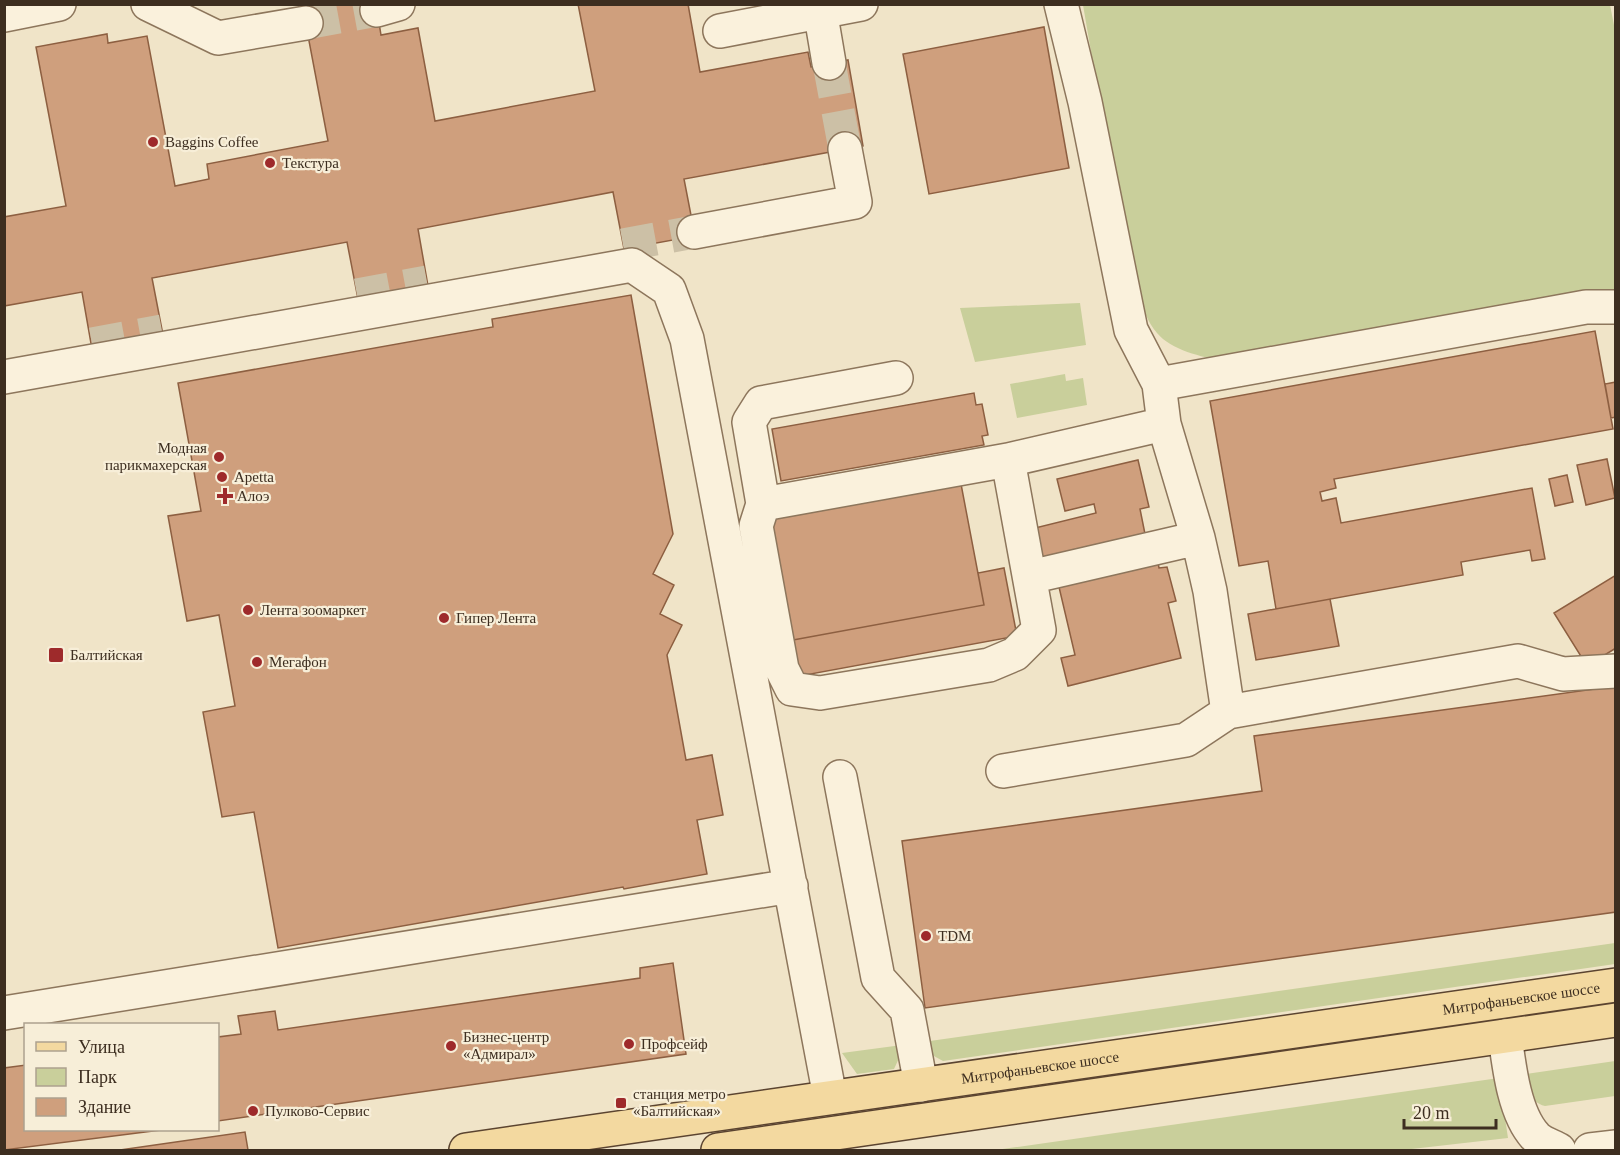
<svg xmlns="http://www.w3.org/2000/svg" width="1620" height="1155" viewBox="0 0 1620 1155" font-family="'Times New Roman',serif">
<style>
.green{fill:#c9cf9b}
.building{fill:#cf9f7d;stroke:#8d5f41;stroke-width:1.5}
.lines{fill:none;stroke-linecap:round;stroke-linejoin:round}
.minor-tunnel{stroke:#ccc0a6;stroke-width:33;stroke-dasharray:33 16;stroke-linecap:butt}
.minor-casing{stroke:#8d765c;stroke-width:36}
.major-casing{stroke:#5b4430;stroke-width:36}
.minor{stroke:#faf1dc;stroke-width:33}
.major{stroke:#f3d9a0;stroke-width:33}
.poi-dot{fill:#9e2a2b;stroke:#f7eed8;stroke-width:2}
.labels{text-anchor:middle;stroke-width:4.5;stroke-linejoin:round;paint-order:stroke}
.poi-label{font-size:15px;fill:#3d2e20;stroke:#f7eed8;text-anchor:start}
.street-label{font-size:15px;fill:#3d2e20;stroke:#f7eed8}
</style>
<rect width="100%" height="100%" fill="#f0e4c8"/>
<path class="green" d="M1083,5H1610L1616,35L1615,291L1223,361C1202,357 1171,350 1157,333C1138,310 1135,276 1129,247C1110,167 1097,86 1083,5Z
M1080,303L1086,345L975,362L960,308Z
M1065,374L1066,381L1083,378L1087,405L1017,418L1010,384Z
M1615,943V964L943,1061L932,1055L930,1041Z
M902,1045L901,1054L894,1069L857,1074L842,1053Z
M1615,1061V1096L1545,1106C1529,1102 1529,1089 1526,1074Z
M1499,1078L1508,1138L1403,1150H996Z"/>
<path class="building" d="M302,4H376L381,35L418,28L435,121L595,91L578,4H688L700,72L808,52L811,67L848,60L863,146L684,179L695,236L624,249L613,192L418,229L428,286L358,299L347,242L152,278L163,335L92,349L82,292L4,306V217L66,206L36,47L107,34L108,43L147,36L175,186L209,179L207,164L328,141Z
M1044,27L1069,168L929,194L903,54Z
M631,295L673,534L653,574L674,585L660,614L682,625L667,655L686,760L712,755L723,815L697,820L707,874L624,889L623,887L278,948L254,812L222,817L203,712L235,706L219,615L187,621L168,516L201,511L178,383L493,327L492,319Z
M1595,331L1613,429L1334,479L1336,488L1320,492L1322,501L1336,498L1341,523L1532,488L1545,559L1532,561L1530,550L1461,562L1463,575L1276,609L1268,561L1239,566L1210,401Z
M1616,382V417L1611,418L1605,384Z
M974,393L976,405L982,404L988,435L982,436L984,445L781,481L772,429Z
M1607,459L1615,498L1586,505L1577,465Z
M1138,460L1149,507L1140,509L1146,539L1044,563L1035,528L1096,513L1094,504L1065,511L1057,479Z
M1567,475L1573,502L1555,506L1549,479Z
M961,484L984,605L793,640L771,519Z
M1158,563L1159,568L1167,567L1176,601L1168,603L1181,658L1068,686L1061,658L1075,655L1059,587Z
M1004,568L1017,636L800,676L793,640L984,605L978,573Z
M1616,575V648L1587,666L1554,613Z
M1330,599L1339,646L1256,660L1248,614Z
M1616,686V912L925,1008L902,841L1262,791L1254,736Z
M673,963L686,1054L218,1121V1037L241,1034L238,1016L275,1011L278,1030L640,978V968Z
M26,1065V1130H161L4,1150V1068Z
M245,1132L248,1150H120Z"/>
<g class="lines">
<path class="minor-tunnel" d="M306,23L377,10
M829,63L845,149
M623,245L694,232
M357,295L427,282
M92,344L162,331"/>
<defs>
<path id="minor" d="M148,4L218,38L306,23
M819,4L829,63
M377,10L398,4
M4,15L59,4
M720,31L861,4
M694,232L855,202L845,149
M4,377L632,265L669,290L687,339L830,1097
M896,378L761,403L749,422L763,504L1008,460
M1159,384L1586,307H1616
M763,504L756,526L782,669L792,689L820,693L989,665L1015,654L1039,630L1008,460L1164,424
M1030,577L1198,538
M1228,712L1518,661L1563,674L1616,671
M1003,771L1186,740L1228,712L1210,591L1198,538L1164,424L1159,384L1131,330L1085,102L1061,4
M840,777L878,978L907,1010L921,1085
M4,1013L791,886
M1505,1036C1509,1066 1514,1113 1535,1136C1540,1142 1552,1146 1559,1150
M1590,1150L1616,1147"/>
<g id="major">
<path id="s1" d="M466,1150L1616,985"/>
<path d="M718,1150L1616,1020"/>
</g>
</defs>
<use href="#minor" class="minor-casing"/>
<use href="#major" class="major-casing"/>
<use href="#minor" class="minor"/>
<use href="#major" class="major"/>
</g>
<g class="poi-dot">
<circle cx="153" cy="142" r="6"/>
<circle cx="270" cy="163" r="6"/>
<circle cx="219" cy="457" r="6"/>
<circle cx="222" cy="477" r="6"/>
<path d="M222 487h6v6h6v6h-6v6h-6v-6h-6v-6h6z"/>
<circle cx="248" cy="610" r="6"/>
<circle cx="444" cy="618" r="6"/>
<rect x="48" y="647" width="16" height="16" rx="3"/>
<circle cx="257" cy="662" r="6"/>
<circle cx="926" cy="936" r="6"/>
<circle cx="629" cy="1044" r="6"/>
<circle cx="451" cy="1046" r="6"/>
<rect x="615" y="1097" width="12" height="12" rx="3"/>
<circle cx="253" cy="1111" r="6"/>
</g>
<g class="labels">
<g class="poi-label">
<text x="165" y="147">Baggins Coffee</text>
<text x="282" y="168">Текстура</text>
<text x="207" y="453" text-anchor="end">Модная<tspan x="207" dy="17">парикмахерская</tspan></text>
<text x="234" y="482">Apetta</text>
<text x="237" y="501">Алоэ</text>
<text x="260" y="615">Лента зоомаркет</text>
<text x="456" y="623">Гипер Лента</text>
<text x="70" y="660">Балтийская</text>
<text x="269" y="667">Мегафон</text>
<text x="938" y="941">TDM</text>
<text x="463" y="1042">Бизнес-центр<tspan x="463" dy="17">«Адмирал»</tspan></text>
<text x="641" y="1049">Профсейф</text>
<text x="633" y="1099">станция метро<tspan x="633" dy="17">«Балтийская»</tspan></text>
<text x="265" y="1116">Пулково-Сервис</text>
</g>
<g class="street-label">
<text dy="5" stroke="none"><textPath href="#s1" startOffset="1066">Митрофаньевское шоссе</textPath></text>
<text dy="5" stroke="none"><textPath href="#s1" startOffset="580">Митрофаньевское шоссе</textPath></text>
</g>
</g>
<rect width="1620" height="1155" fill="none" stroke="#3d2e20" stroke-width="12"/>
<rect x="24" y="1023" width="195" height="108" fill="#f7eed8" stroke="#ada18e" stroke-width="1.5"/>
<rect x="36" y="1042" width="30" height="9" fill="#f3d9a0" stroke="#ada18e" stroke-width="1.5"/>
<text x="78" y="1053" font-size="18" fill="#3d2e20">Улица</text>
<rect x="36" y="1068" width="30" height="18" fill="#c9cf9b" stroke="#ada18e" stroke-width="1.5"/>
<text x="78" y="1083" font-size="18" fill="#3d2e20">Парк</text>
<rect x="36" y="1098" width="30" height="18" fill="#cf9f7d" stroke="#ada18e" stroke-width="1.5"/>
<text x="78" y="1113" font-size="18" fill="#3d2e20">Здание</text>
<path d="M1404 1119v9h92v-9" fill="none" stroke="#3d2e20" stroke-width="3"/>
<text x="1413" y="1119" font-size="18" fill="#3d2e20" stroke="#f7eed8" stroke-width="4.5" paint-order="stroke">20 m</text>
</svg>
